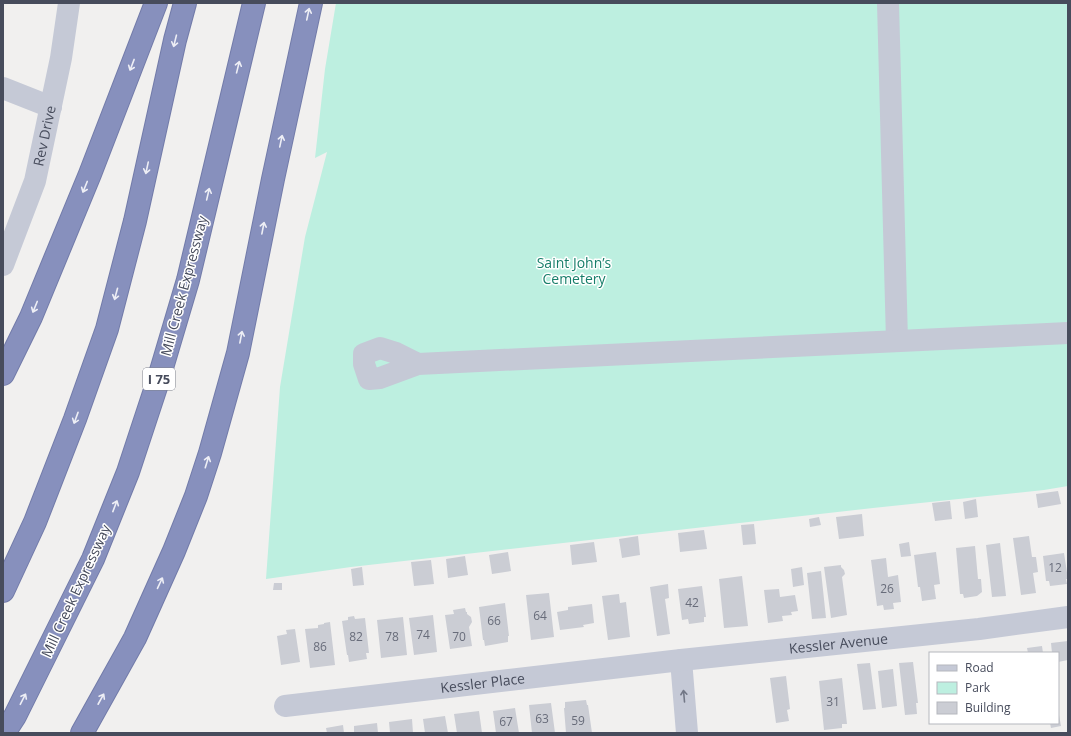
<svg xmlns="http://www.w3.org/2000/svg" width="1071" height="736" viewBox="0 0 1071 736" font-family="'Open Sans',sans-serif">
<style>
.green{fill:#bdefe0}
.building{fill:#cbcdd4}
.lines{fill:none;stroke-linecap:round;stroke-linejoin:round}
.highway-casing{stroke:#727ba9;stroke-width:24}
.minor{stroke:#c5c9d6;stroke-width:22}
.highway{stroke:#8790bd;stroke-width:22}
.oneway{stroke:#edeef5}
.oneway2{stroke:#737887}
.labels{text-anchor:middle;stroke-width:3;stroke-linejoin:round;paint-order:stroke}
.number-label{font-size:12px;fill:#686c7a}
.shield{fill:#fff;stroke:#7e828d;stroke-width:1}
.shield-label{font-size:13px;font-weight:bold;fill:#474c5c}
.street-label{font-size:14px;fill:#474c5c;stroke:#fff}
.park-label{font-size:14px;fill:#177e6a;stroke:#fff}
</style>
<rect width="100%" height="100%" fill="#f1f0ef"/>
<path class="green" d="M336,3H1068V486L1044,490L873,508L351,567L266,579L280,387L305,237L327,152L315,158L325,69Z"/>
<path class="building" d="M1058,491L1061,504L1038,508L1036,494Z
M976,499L978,517L965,519L963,502Z
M950,501L952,519L935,521L932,503Z
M862,514L864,536L839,539L836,517Z
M819,517L821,525L810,527L809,519Z
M754,524L756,544L743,545L741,525Z
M704,530L707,549L680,552L678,533Z
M638,536L640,555L622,558L619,539Z
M1029,536L1032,557H1036L1038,572L1033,573L1036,593L1021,595L1013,538Z
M594,542L597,562L572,565L570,545Z
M909,542L911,556L901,557L899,544Z
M1000,543L1006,596L992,597L986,545Z
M975,546L978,579H981L982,592L977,596L964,598L963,594H960L956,548Z
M508,552L511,571L492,574L489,555Z
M936,552L940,584L934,585L936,599L922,601L920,587H918L914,555Z
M1064,553L1068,579H1066L1067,584L1050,586L1049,581H1046L1043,556Z
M465,556L468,575L448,578L446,559Z
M886,558L888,577L898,575L901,602L893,603L894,609L884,610L883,605L877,606L871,560Z
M431,560L434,584L414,586L411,562Z
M841,565V567L844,570L845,574L842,577L847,615L831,618L824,567Z
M362,567L364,585L353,586L351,569Z
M802,567L804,585L793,587L791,569Z
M821,571L826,618L812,619L807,573Z
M742,576L748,626L724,628L719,579Z
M274,583H282V590H273Z
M668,584L669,598L665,599L670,634L657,636L650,587Z
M702,586L706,617H704V622L689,624L688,619L682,620L678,589Z
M779,589L780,597L795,595L798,611L791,612L792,615L782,616L783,621L768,623L764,590Z
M549,593L554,637L531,640L526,595Z
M619,594L620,603L626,602L630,637L608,640L602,596Z
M505,603L509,636H508V642L485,646L484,640H483L479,607Z
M592,604L594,623L583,625L584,627L560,630L557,612L568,610V607Z
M465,608L466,612H467V614L471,617L472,622L469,627L472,646L450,649L445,615L454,614L453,610Z
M433,615L437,652L414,655L409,618Z
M354,616L355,619L365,618L369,653H366L367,659L349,662L348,655H347L342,621L348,620V617Z
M403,617L407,655L381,658L377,620Z
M330,622L335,665L310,668L305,629L318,628V625L324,624V623Z
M295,629L300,662L281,665L277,636L287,634L286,630Z
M1068,641V660L1058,662V653H1052L1051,643Z
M1042,646L1043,653H1028L1027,648Z
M913,662L918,703H916L917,714L905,715L899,663Z
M870,663L876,709L863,710L857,664Z
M893,669L897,706L882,708L878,671Z
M786,676L790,709L787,710L789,721L776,723L770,678Z
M842,678L847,724H842V728L824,730L819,681Z
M586,700L587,705H588L592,733H566L564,708H565V702Z
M551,703L555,733H532L529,705Z
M515,708L519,733H496L493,711Z
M479,711L482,733H457L454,714Z
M1058,715H1059L1061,726L1051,728L1050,723H1058Z
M445,716L448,733H425L423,719Z
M412,719L413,733H390L389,722Z
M377,723L378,733H354V726Z
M343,725L344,733H327L326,728Z"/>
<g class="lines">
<defs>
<path id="highway" d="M3,374L31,317L90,174L156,3
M3,591L35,522L75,419L107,329L135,221L175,40L185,3
M4,733L15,716L93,559L128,472L158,381L188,280L254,3
M82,733L135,638L174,551L196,496L210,453L238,353L273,179L311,3"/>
</defs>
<use href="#highway" class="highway-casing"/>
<g class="minor">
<path d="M888,3L897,341"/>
<path d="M3,88L51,107"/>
<path id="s1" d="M3,265L35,181L61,58L69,3"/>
<path d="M418,364L396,353L380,348L364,354V364L369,379L380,378L418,364L1068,333"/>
<path d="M681,660L687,733"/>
<path id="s2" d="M285,706L681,660L979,629L1068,617"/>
</g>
<use href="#highway" class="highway"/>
</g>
<defs><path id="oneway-shaft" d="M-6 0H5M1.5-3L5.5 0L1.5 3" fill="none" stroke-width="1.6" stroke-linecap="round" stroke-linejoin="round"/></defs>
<g class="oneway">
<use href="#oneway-shaft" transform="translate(308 14) rotate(-78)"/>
<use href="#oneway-shaft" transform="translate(175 41) rotate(104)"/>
<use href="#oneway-shaft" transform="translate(132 65) rotate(111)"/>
<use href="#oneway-shaft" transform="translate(238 67) rotate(-76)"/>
<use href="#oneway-shaft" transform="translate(281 141) rotate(-78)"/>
<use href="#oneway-shaft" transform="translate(147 168) rotate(102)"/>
<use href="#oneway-shaft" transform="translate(85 187) rotate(112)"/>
<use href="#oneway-shaft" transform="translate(208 194) rotate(-77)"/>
<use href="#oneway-shaft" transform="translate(263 228) rotate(-79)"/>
<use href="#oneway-shaft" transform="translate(116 294) rotate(105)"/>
<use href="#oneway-shaft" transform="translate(35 307) rotate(112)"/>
<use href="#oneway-shaft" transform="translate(241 337) rotate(-79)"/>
<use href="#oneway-shaft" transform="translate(76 418) rotate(110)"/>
<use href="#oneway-shaft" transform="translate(207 462) rotate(-73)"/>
<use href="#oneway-shaft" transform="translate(115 506) rotate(-69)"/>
<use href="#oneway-shaft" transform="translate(160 583) rotate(-65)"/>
<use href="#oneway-shaft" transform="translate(23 699) rotate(-63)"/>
<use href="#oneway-shaft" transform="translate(101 699) rotate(-61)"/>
</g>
<use class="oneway2" href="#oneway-shaft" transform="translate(684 696) rotate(-95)"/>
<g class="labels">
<g class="number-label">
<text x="1055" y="572">12</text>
<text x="887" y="593">26</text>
<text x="692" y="607">42</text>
<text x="540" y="620">64</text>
<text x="494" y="625">66</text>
<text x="423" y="639">74</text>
<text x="356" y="641">82</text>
<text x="392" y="641">78</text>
<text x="459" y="641">70</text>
<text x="320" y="651">86</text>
<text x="833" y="706">31</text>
<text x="542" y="723">63</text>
<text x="578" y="725">59</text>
<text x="506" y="726">67</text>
</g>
<rect class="shield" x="143" y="368" width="32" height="22" rx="3"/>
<g class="shield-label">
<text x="159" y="384">I 75</text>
</g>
<g class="street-label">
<text dy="5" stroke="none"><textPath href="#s1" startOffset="136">Rev Drive</textPath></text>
<text transform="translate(184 286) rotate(-75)" y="5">Mill Creek Expressway</text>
<text transform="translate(76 591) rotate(-65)" y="5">Mill Creek Expressway</text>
<text dy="5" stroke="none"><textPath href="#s2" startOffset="557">Kessler Avenue</textPath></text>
<text dy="5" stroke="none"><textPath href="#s2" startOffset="199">Kessler Place</textPath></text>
</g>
<g class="park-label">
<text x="574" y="268">Saint John’s<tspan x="574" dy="16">Cemetery</tspan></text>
</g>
</g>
<rect width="1071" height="736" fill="none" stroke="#474c5c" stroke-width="8"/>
<rect x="929" y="652" width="130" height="72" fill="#ffffff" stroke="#b5b7be"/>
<rect x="937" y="665" width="20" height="6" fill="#c5c9d6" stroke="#b5b7be"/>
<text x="965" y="672" font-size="12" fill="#474c5c">Road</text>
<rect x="937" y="682" width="20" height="12" fill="#bdefe0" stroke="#b5b7be"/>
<text x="965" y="692" font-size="12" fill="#474c5c">Park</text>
<rect x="937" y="702" width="20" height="12" fill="#cbcdd4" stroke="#b5b7be"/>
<text x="965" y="712" font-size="12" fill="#474c5c">Building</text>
</svg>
